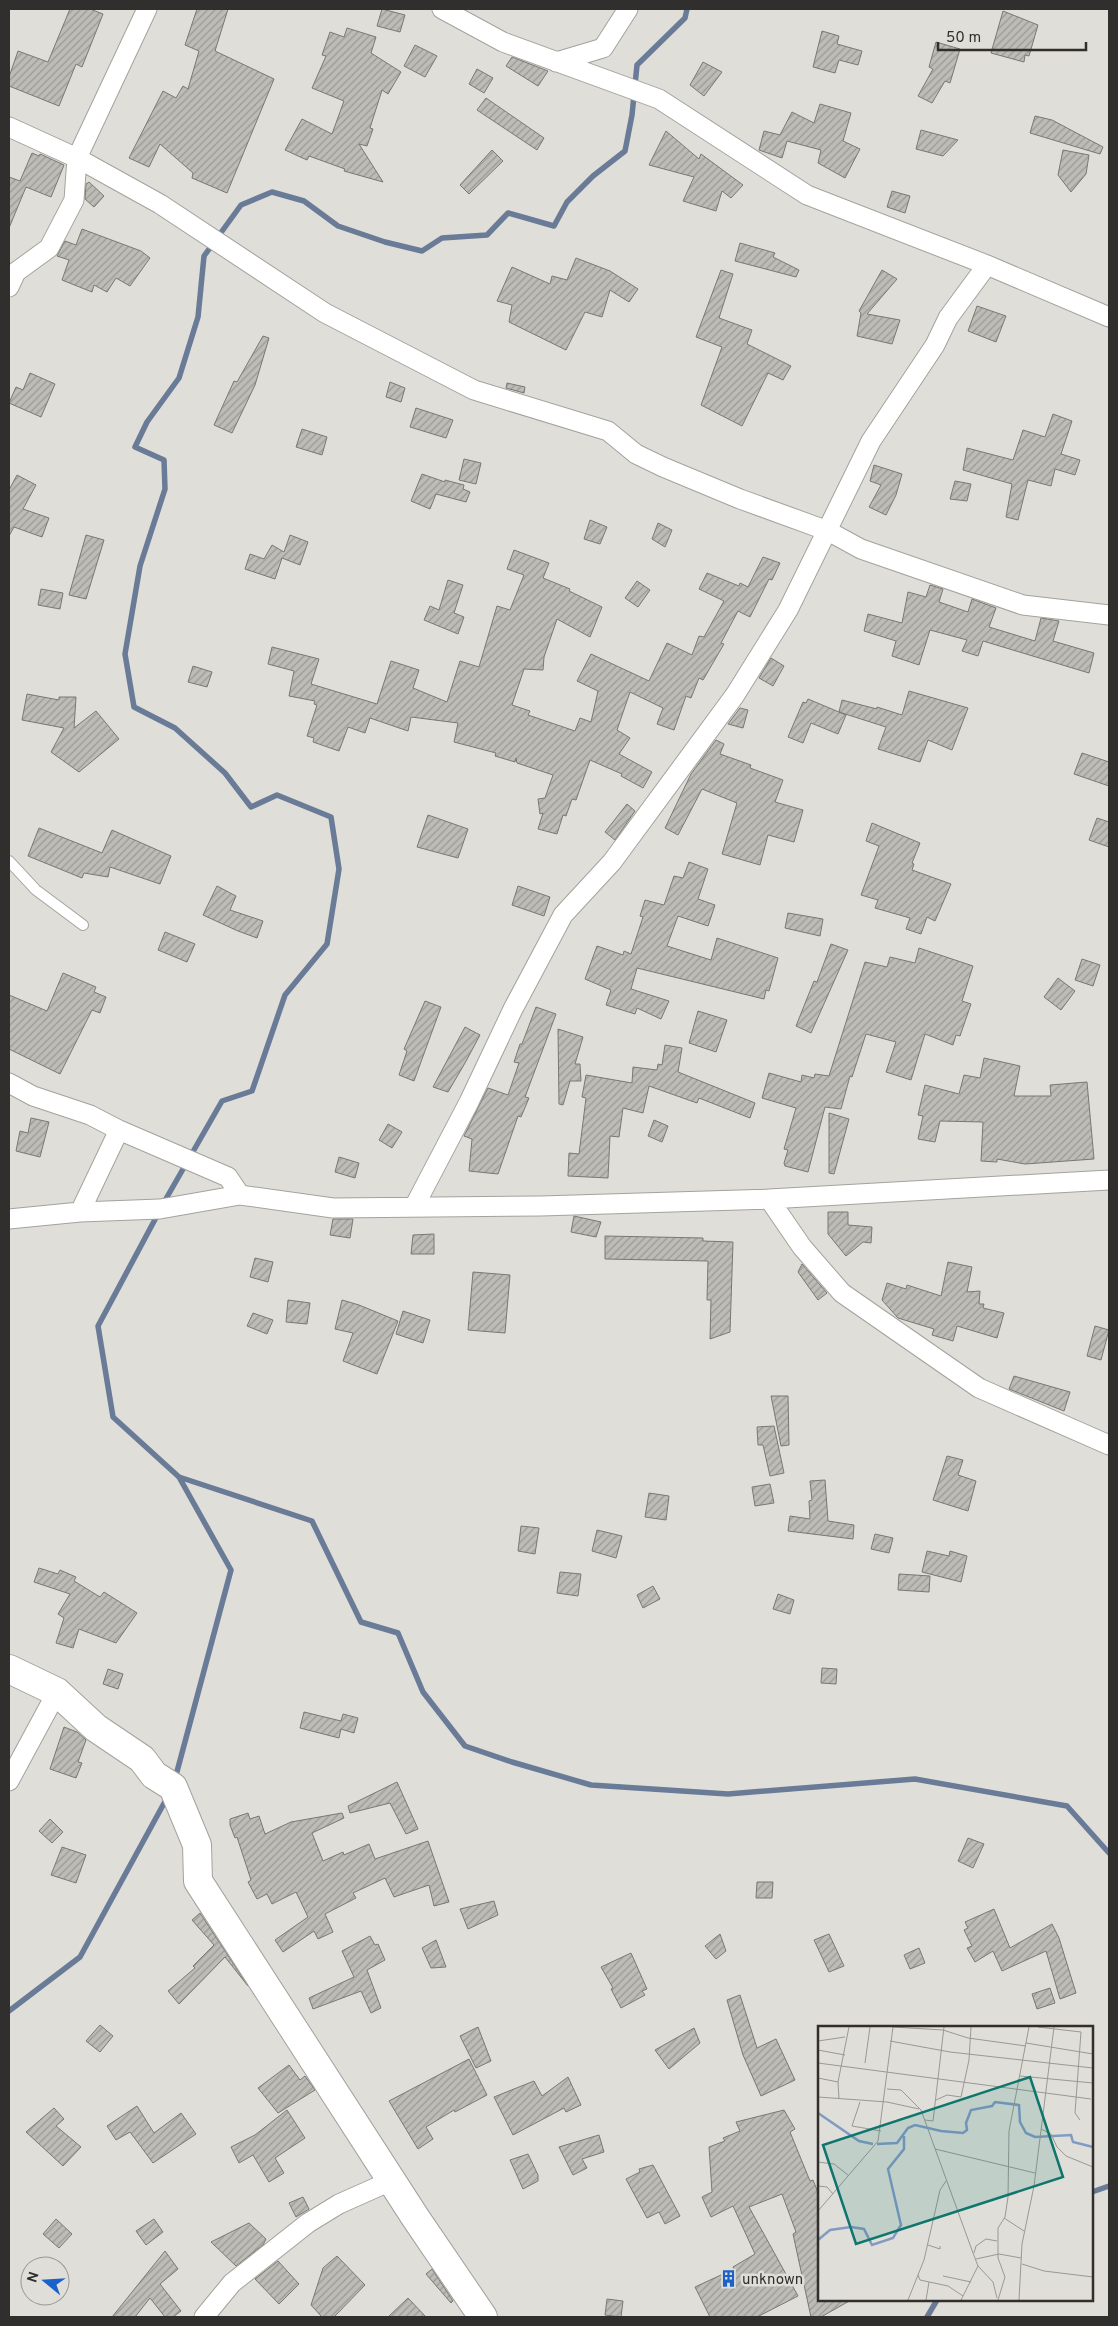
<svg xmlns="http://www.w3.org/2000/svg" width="1118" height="2326" viewBox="0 0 1118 2326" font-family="Overpass,sans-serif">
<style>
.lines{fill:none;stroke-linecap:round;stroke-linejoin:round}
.stream{stroke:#697b96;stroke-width:5.5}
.building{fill:url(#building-hatch);stroke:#797873}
.lane-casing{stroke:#a4a29d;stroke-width:12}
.street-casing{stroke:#a4a29d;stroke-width:21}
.secondary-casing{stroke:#a4a29d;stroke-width:30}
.lane{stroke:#fff;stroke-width:10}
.street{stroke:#fff;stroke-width:19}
.secondary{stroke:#fff;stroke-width:28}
.labels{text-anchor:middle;stroke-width:5;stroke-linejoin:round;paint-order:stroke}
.poi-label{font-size:15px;fill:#302f2d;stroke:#e0ded9;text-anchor:start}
.inset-river{fill:none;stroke:#819bc3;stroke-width:2.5}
.inset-road{fill:none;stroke:#9a9894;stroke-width:1}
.view{fill:#0f766e;fill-opacity:0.15;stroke:#0f766e;stroke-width:2.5}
.inset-edge{fill:none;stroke:#302f2d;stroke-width:2.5}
</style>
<defs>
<pattern id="building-hatch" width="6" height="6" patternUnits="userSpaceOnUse" patternTransform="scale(1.25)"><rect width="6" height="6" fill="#bdbcb6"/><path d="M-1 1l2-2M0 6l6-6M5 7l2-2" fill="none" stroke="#9a9994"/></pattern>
</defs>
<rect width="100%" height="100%" fill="#e0ded9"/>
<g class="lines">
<path class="stream" d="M163,1204L222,1101L252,1091L285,995L327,944L339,869L331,817L277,795L251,807L225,773L175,728L134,707L125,654L140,566L165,489L164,460L135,447L147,422L179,378L198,317L204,256L241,205L272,192L304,201L338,226L385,242L422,251L442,238L487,235L508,213L554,226L567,202L593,176L625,151L632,115L637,65L685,18L687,9
M159,1212L98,1326L113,1417L179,1477L231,1570L175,1779
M179,1477L312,1521L361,1622L398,1633L423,1692L465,1746L512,1762L591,1785L728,1794L915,1779L1067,1806L1109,1853
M9,2011L80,1957L168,1796
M1092,2192L1109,2186
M927,2317L937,2300"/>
</g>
<path class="building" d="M70,9H90L103,14L82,67L76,64L59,106L9,86V77L18,51L48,62Z
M197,9H228L215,51L274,79L227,193L192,178L193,173L160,144L149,167L129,158L163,91L176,98L183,86L188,89L199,51L185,45Z
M382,9L405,15L400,32L377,26Z
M1003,11L1038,25L1029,56L1025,55L1024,62L991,53Z
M347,28L376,37L371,53L401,72L388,94L382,90L370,128L373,129L367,146L359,144L383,182L344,171L345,169L309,156L307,160L285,150L302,119L332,134L344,101L312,88L326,56L322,55L330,32L344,37Z
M822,31L839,36L837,44L862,51L858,65L839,60L835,73L813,67Z
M936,42L960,49L950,83L945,81L932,103L918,96L933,69L929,67Z
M415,45L437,56L425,77L404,66Z
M512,57L548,71L538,86L506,66Z
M703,62L722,72L704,96L690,85Z
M477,69L493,78L484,93L469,84Z
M486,98L544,138L537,150L477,110Z
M820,104L851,113L843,141L860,149L845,178L818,163L821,150L787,141L782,158L759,150L764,131L780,135L792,112L814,123Z
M1035,116L1052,120L1103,147L1100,154L1030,133Z
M921,130L958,140L943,156L916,149Z
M666,131L699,159L701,154L743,185L731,198L722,191L716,211L683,201L694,177L649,165Z
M492,150L503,161L469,194L460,185Z
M1063,150L1089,155L1086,174L1071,192L1058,175Z
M32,153L39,156L40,154L64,165L51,197L26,187L9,228V177L20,181Z
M89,182L104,196L94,207L85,199L86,184Z
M892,191L910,196L905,213L887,207Z
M82,229L141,251L150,258L130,286L116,278L107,292L94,285L92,292L62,280L69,260L57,256L65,241L76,245Z
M740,243L775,253L773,257L799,270L796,277L735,261Z
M576,258L610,271L638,289L629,302L610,290L602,317L585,312L566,350L509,322L512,305L497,301L512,267L550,284L552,276L567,280Z
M721,270L733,274L719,318L752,330L747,344L791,366L783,380L768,373L742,426L701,405L722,347L696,337Z
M882,270L897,279L867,314L900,320L892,344L857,336L861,313L859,311Z
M977,306L1006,316L996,342L968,331Z
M263,336L269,338L255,385L232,433L214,425L234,381L237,382Z
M30,373L55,384L41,417L9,403L16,387L23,390Z
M390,382L405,388L401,402L386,397Z
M507,383L525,387L524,393L506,388Z
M416,408L453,420L446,438L410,427Z
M1053,414L1072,421L1061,454L1080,460L1075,475L1055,469L1051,486L1028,480L1018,520L1006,517L1012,484L963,470L967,448L1013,460L1023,430L1045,437Z
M302,429L327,437L322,455L296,447Z
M464,459L481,463L476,484L459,480Z
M874,465L902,474L896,495L886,515L869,507L881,485L870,481Z
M422,474L445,482V480L464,485L463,489L470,492L466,502L436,494L430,509L411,501Z
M17,475L36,485L23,509L49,518L42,537L14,527L9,536V490Z
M955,481L971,484L967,501L950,499Z
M590,520L607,527L600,544L584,539Z
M658,523L672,530L665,547L652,539Z
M86,535L104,540L86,599L69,595Z
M290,535L308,542L300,565L282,558L275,579L245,569L250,554L264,559L272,545L284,552Z
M514,550L549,563L543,578L570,589L569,591L602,607L590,637L557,619L544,657L543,670L524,669L512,705L530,711L528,715L575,731L580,718L591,722L598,691L577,681L591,654L649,681L667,643L692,655L699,636L704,637L724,601L699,589L707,573L739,586L740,583L748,587L763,557L780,563L772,580L769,579L750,617L738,611L721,643L724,644L703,680L699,678L691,698L686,696L674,730L657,724L663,708L630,692L617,730L630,738L619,754L652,772L643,788L621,776L622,774L590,760L576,800L572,799L566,816L563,815L557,834L538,829L543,813L540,814L538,799L545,798L553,775L517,763L516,758L515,762L495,756L496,753L454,742L458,723L411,717L408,731L370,718L365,733L348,727L339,751L313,742L314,738L307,736L317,705L314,704L315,701L289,696L294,671L268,664L272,647L319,659L311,684L377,704L391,661L419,670L413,688L447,702L460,661L479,667L497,606L510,610L524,575L507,569Z
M448,580L463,585L454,613L464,617L458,634L424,620L430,606L439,610Z
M637,581L650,590L638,607L625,598Z
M930,585L943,589L939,602L968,612L972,599L996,608L989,627L1035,641L1041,618L1059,621L1053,641L1094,653L1089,673L983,641L978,656L962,651L967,640L930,630L919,665L892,656L896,641L864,631L868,614L902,623L908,592L926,597Z
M41,589L63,593L60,609L38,605Z
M771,658L784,666L773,686L759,678Z
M193,666L212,672L207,687L188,682Z
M909,691L968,708L952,750L928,740L920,762L878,749L886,727L839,712L842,700L877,709V707L902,715Z
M27,694L59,700V697H76L74,728L96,711L119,739L79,772L51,752L64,728L22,720Z
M808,699L846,715L838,734L811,723L803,743L788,737L803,702L806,703Z
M740,708L748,710L743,728L728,724Z
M716,740L724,744L720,754L751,765L750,768L783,780L775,802L803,810L794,842L768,835L760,865L722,854L737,803L702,789L678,835L665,828L691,774Z
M1082,753L1109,762V786L1074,774Z
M627,804L635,811L615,840L605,832Z
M428,815L468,829L458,858L417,847Z
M1097,818L1109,822V847L1089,840Z
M872,823L920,843L912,863L914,864L912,870L951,884L935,921L927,917L921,934L906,929L910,918L875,908L878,900L861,895L879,846L866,841Z
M39,828L102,853L112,830L171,856L160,884L110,867L108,877L84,873L82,878L28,856Z
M689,862L708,869L698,899L715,905L708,926L678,916L667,946L711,960L717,938L778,958L769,991L766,990L764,999L637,968L631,989L669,1001L661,1019L637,1008L635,1014L606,1005L611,990L585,979L597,946L623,955L624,951L631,954L643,917L640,916L645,900L664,905L674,876L683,878Z
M217,886L236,896L230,910L263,921L257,938L238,931L203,915Z
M518,886L550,897L544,916L512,905Z
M788,913L823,919L820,936L785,928Z
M165,932L195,944L187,962L158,950Z
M831,944L848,950L811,1033L796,1026L814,981L817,982Z
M919,948L973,966L962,1001L971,1004L960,1036L956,1035L953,1045L925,1034L911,1080L886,1072L896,1042L866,1034L852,1077L850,1076L841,1109L825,1107L808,1172L785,1166L784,1163L788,1150L784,1149L796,1108L762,1098L769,1073L801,1082L802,1075L814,1078L815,1074L829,1076L865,962L887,967L890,957L915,963Z
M1082,959L1100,965L1093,986L1075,980Z
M63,973L96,987L94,992L106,997L100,1013L92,1010L60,1074L9,1049V995L47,1011Z
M1058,978L1075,991L1061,1010L1044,997Z
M425,1001L441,1007L414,1081L399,1075L407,1051L404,1049Z
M536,1007L556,1014L525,1097L529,1098L521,1117L518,1116L498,1174L469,1171L472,1139L464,1136L488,1088L508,1095L519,1063L514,1062L520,1044H522Z
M698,1011L727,1020L716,1052L689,1043Z
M465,1027L480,1035L465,1063L448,1092L433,1087Z
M558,1029L583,1037L575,1064H580L581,1081H570L563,1105L559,1104Z
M665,1045L682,1048L678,1072L755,1103L750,1118L699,1098L697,1103L649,1086L643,1113L623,1108L619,1137L610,1136L608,1178L568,1176L569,1153L579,1154L586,1098L582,1097L586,1075L632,1083L633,1067L657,1070L658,1064L662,1065Z
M984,1058L1020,1066L1014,1096H1051L1050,1085L1087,1082L1094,1159L1025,1164L997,1159V1162L981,1161L983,1122L940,1121L935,1142L918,1139L923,1116L918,1115L925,1085L959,1094L964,1075L980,1078Z
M829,1113L849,1119L834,1174L829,1173Z
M31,1118L49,1122L40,1157L16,1151L20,1131L28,1133Z
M654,1120L668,1126L662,1142L648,1136Z
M388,1124L402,1132L392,1148L379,1140Z
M339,1157L359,1163L355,1178L335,1172Z
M828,1212H848V1225L872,1227L871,1243L863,1242L846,1256L828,1234Z
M574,1216L601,1222L596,1237L571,1232Z
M333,1219H353L350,1238L330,1235Z
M434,1234V1254H411L413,1235Z
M605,1236L703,1238V1241L733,1242L730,1332L710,1339L711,1300H707L708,1261L605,1259Z
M255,1258L273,1262L268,1282L250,1277Z
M948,1262L972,1267L967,1292L980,1291L979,1304H984L983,1308L1004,1313L997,1338L957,1326L953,1341L932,1335L934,1329L898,1318L882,1300L887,1283L906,1289L907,1285L941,1296Z
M802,1264L827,1293L818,1300L798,1272Z
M473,1272L510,1275L505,1333L468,1330Z
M288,1300L310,1303L307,1324L286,1322Z
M342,1300L359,1305L398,1321L377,1374L343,1361L353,1333L335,1329Z
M403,1311L430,1320L423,1343L396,1334Z
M253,1313L273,1320L267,1334L247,1326Z
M1095,1326L1109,1330L1101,1360L1087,1356Z
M1014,1376L1070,1392L1064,1411L1009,1389Z
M771,1396H788L789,1445L781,1446Z
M774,1426L784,1473L770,1476L763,1445H758L757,1427Z
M947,1456L963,1460L958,1475L976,1481L968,1511L933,1500Z
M825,1480L828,1521L854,1525L853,1539L788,1531L790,1516L810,1519L809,1501L812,1500L810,1481Z
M770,1484L774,1503L755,1506L752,1487Z
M649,1493L669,1496L666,1520L645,1517Z
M521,1526L539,1528L535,1554L518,1551Z
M597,1530L622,1536L616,1558L592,1551Z
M875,1534L893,1538L889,1553L871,1549Z
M927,1551L949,1556L950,1551L967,1556L961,1582L922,1572Z
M39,1568L58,1574L60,1570L76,1577L74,1581L100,1597L104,1592L137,1613L116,1643L79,1629L73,1648L56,1643L64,1618L58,1614L70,1594L34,1582Z
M560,1572L581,1574L578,1596L557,1593Z
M899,1574L930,1576L929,1592L898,1590Z
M653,1586L660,1599L643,1608L637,1595Z
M778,1594L794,1600L790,1614L773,1609Z
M822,1668L837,1669L836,1684L821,1683Z
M108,1669L123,1674L118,1689L103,1684Z
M304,1712L341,1721L343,1714L358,1718L354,1733L341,1729L339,1738L300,1728Z
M64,1727L77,1732L86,1740L78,1762L82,1763L76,1778L50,1769Z
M397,1782L418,1829L406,1834L390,1803L350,1813L348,1806Z
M248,1813L250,1819L259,1816L265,1834L291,1822L342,1813L344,1818L312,1833L323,1861L343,1852L344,1855L369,1844L375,1859L428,1841L449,1902L434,1906L429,1885L394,1897L385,1878L353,1893L356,1898L325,1914L333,1932L318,1939L314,1931L283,1952L275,1940L308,1917L296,1892L272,1904L267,1894L257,1899L248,1882L251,1880L237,1837L235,1838L230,1825V1819Z
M50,1819L63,1832L52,1843L39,1831Z
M968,1838L984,1844L973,1868L958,1861Z
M62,1847L86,1855L76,1883L51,1875Z
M757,1882H773L772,1898H756Z
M494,1901L498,1915L468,1929L460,1909Z
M994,1909L1010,1948L1052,1924L1059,1938L1076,1993L1060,1999L1046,1951L1002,1971L993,1951L975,1962L967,1948L972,1946L964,1930L968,1928L965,1922Z
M200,1913L248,1986L225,1957L179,2004L168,1991L195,1968L193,1966L214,1945L192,1920Z
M720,1934L726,1951L716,1959L705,1946Z
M829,1934L844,1966L829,1972L814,1940Z
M370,1936L375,1945L378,1944L385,1960L367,1970L381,2008L371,2013L361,1991L313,2009L309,1998L354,1977L342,1951Z
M436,1940L446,1967L431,1968L422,1948Z
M919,1948L925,1963L910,1969L904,1955Z
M631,1953L647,1989L642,1991L645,1995L621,2008L611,1989L613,1988L601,1967Z
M1050,1988L1055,2003L1037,2009L1032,1994Z
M740,1995L757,2048L776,2039L795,2080L761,2096L743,2055L727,2000Z
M100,2025L113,2036L100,2052L86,2041Z
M478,2027L491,2061L476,2068L460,2036Z
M694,2028L700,2043L669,2069L655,2050Z
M469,2059L487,2095L455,2112L454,2110L426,2127L433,2139L418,2149L389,2101Z
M289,2065L300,2080L305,2076L315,2090L278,2113L258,2088Z
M568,2077L581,2105L566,2112L564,2108L513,2135L494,2097L534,2081L542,2096Z
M137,2106L154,2133L181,2113L196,2134L153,2163L130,2132L116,2140L107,2126Z
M54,2108L64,2119L56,2126L81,2147L63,2166L26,2132Z
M287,2110L305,2138L275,2158L284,2173L269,2182L253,2155L239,2163L231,2147L255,2135Z
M784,2110L795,2129L790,2132L810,2181L813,2180L819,2195V2300H851L821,2317H811L793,2234L796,2232L782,2194L749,2207L798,2296L757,2317H710L695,2287L734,2269L733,2267L755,2254L733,2206L711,2217L702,2197L712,2192L709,2147L725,2141L723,2138L740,2131L736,2122Z
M599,2135L604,2152L582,2159L587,2168L573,2175L559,2147Z
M528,2154L538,2175V2181L523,2189L510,2160Z
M653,2165L680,2216L665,2224L659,2212L647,2218L626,2179L640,2172L639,2169Z
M303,2197L309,2209L296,2217L289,2203Z
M56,2219L72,2234L59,2248L43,2234Z
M154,2219L163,2232L146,2245L136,2231Z
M249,2223L266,2239L263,2245L236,2266L211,2242Z
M165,2251L178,2269L160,2284L181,2311L173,2317H165L150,2298L135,2317H112Z
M337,2256L365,2285L334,2317H322L311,2305L323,2268Z
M278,2261L299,2284L279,2304L255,2279Z
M432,2269L453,2301L451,2303L426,2274Z
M408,2298L426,2317H388Z
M607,2299L623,2301L621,2317L605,2315Z"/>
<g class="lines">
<defs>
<path id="lane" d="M9,861L36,890L83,925"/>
<path id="street" d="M442,9L503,42L659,99L807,195L987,265L1109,317
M556,62L603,48L628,9
M9,127L77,158L160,204L325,313L474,390L608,431L636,454L663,467L740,499L828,531L861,549L1023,605L1109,615
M9,287L16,272L49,248L74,200L77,158L147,9
M9,1083L33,1096L90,1115L119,1130L80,1212
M119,1130L228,1177L240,1195
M769,1199L802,1247L842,1293L979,1388L1109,1445
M414,1207L469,1102L513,1009L563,915L612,862L735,695L788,610L871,441L935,345L948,318L987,265
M9,1219L80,1212L160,1209L240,1195L333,1208L541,1206L769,1199L1109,1180
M9,1781L57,1692
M204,2317L232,2283L308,2223L339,2204L393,2180"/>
<path id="secondary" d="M9,1669L57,1692L96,1728L142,1759L154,1775L173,1787L197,1845L198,1881L415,2217L483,2317"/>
</defs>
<use href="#lane" class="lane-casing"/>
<use href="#street" class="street-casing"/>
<use href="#secondary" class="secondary-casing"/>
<use href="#lane" class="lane"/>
<use href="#street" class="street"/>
<use href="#secondary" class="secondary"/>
</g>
<defs>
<symbol id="building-bare" viewBox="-9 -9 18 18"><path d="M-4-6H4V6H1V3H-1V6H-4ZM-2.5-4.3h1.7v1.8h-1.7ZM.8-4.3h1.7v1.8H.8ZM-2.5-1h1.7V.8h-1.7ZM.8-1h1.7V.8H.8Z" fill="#1b61cc" stroke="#e0ded9" stroke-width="2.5" paint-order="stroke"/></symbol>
</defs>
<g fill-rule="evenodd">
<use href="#building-bare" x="716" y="2266" width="25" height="25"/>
</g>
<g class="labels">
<g class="poi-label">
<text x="742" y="2284">unknown</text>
</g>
</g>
<g transform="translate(818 2026)">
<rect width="275" height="275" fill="#e0ded9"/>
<path class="inset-river" d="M0,87L41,115L55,118M59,118L79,117L90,102L97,99L123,105L145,107L149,104L148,97L153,84L174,80L177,76L201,79L202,96L208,107L217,111L253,109L255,116L275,121M0,214L12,204L33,201L46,203L54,219L75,212L83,199L70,143L86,123V110"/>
<path class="inset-road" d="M75,1L125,4L150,12L208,20M220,1L263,6L257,87L262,94M0,15L27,11M72,15L132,26L275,42M208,17L275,28M0,24L27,29M0,37L273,73M47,37L52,1M202,50L275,57M0,52L20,56M69,63L83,64L103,84L155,227L160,240L143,274M0,71L69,76L101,83M21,73L20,56L31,1M118,74L129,69L143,71L151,34L153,1M42,76L34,100L63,105M107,94L115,95L126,1M223,103L233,108L239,121L248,130L275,141M117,123L217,147M0,136L16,138L30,149M0,160L9,161L15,168M0,185L60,115L75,1M186,192L206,205M110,219L122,223V220M156,227L158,220L168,213L179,215M158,233L181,228L203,232M204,238L226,245L275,251M160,240L175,256L179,272M100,249L102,254L130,260L145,270M125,250L153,256M90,274L106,234L122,164L128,155M108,274L111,256M180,274L187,251L180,232V202L187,191L190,171L191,105L211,1M201,274L204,218L216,160L236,1"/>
<path class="view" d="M212,51L245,151L38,218L5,119Z"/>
<rect width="275" height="275" class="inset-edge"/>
</g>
<rect width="1118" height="2326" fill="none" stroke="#302f2d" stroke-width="20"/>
<g transform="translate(45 2281) rotate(288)"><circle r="24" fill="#e0ded9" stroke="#9a9894"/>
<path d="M0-4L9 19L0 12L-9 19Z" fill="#1b61cc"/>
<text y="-8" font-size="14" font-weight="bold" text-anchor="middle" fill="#302f2d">N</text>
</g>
<path d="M938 42v8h148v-8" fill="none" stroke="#302f2d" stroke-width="2.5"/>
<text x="946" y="42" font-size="15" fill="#302f2d" stroke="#e0ded9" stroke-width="4" paint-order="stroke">50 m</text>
</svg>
